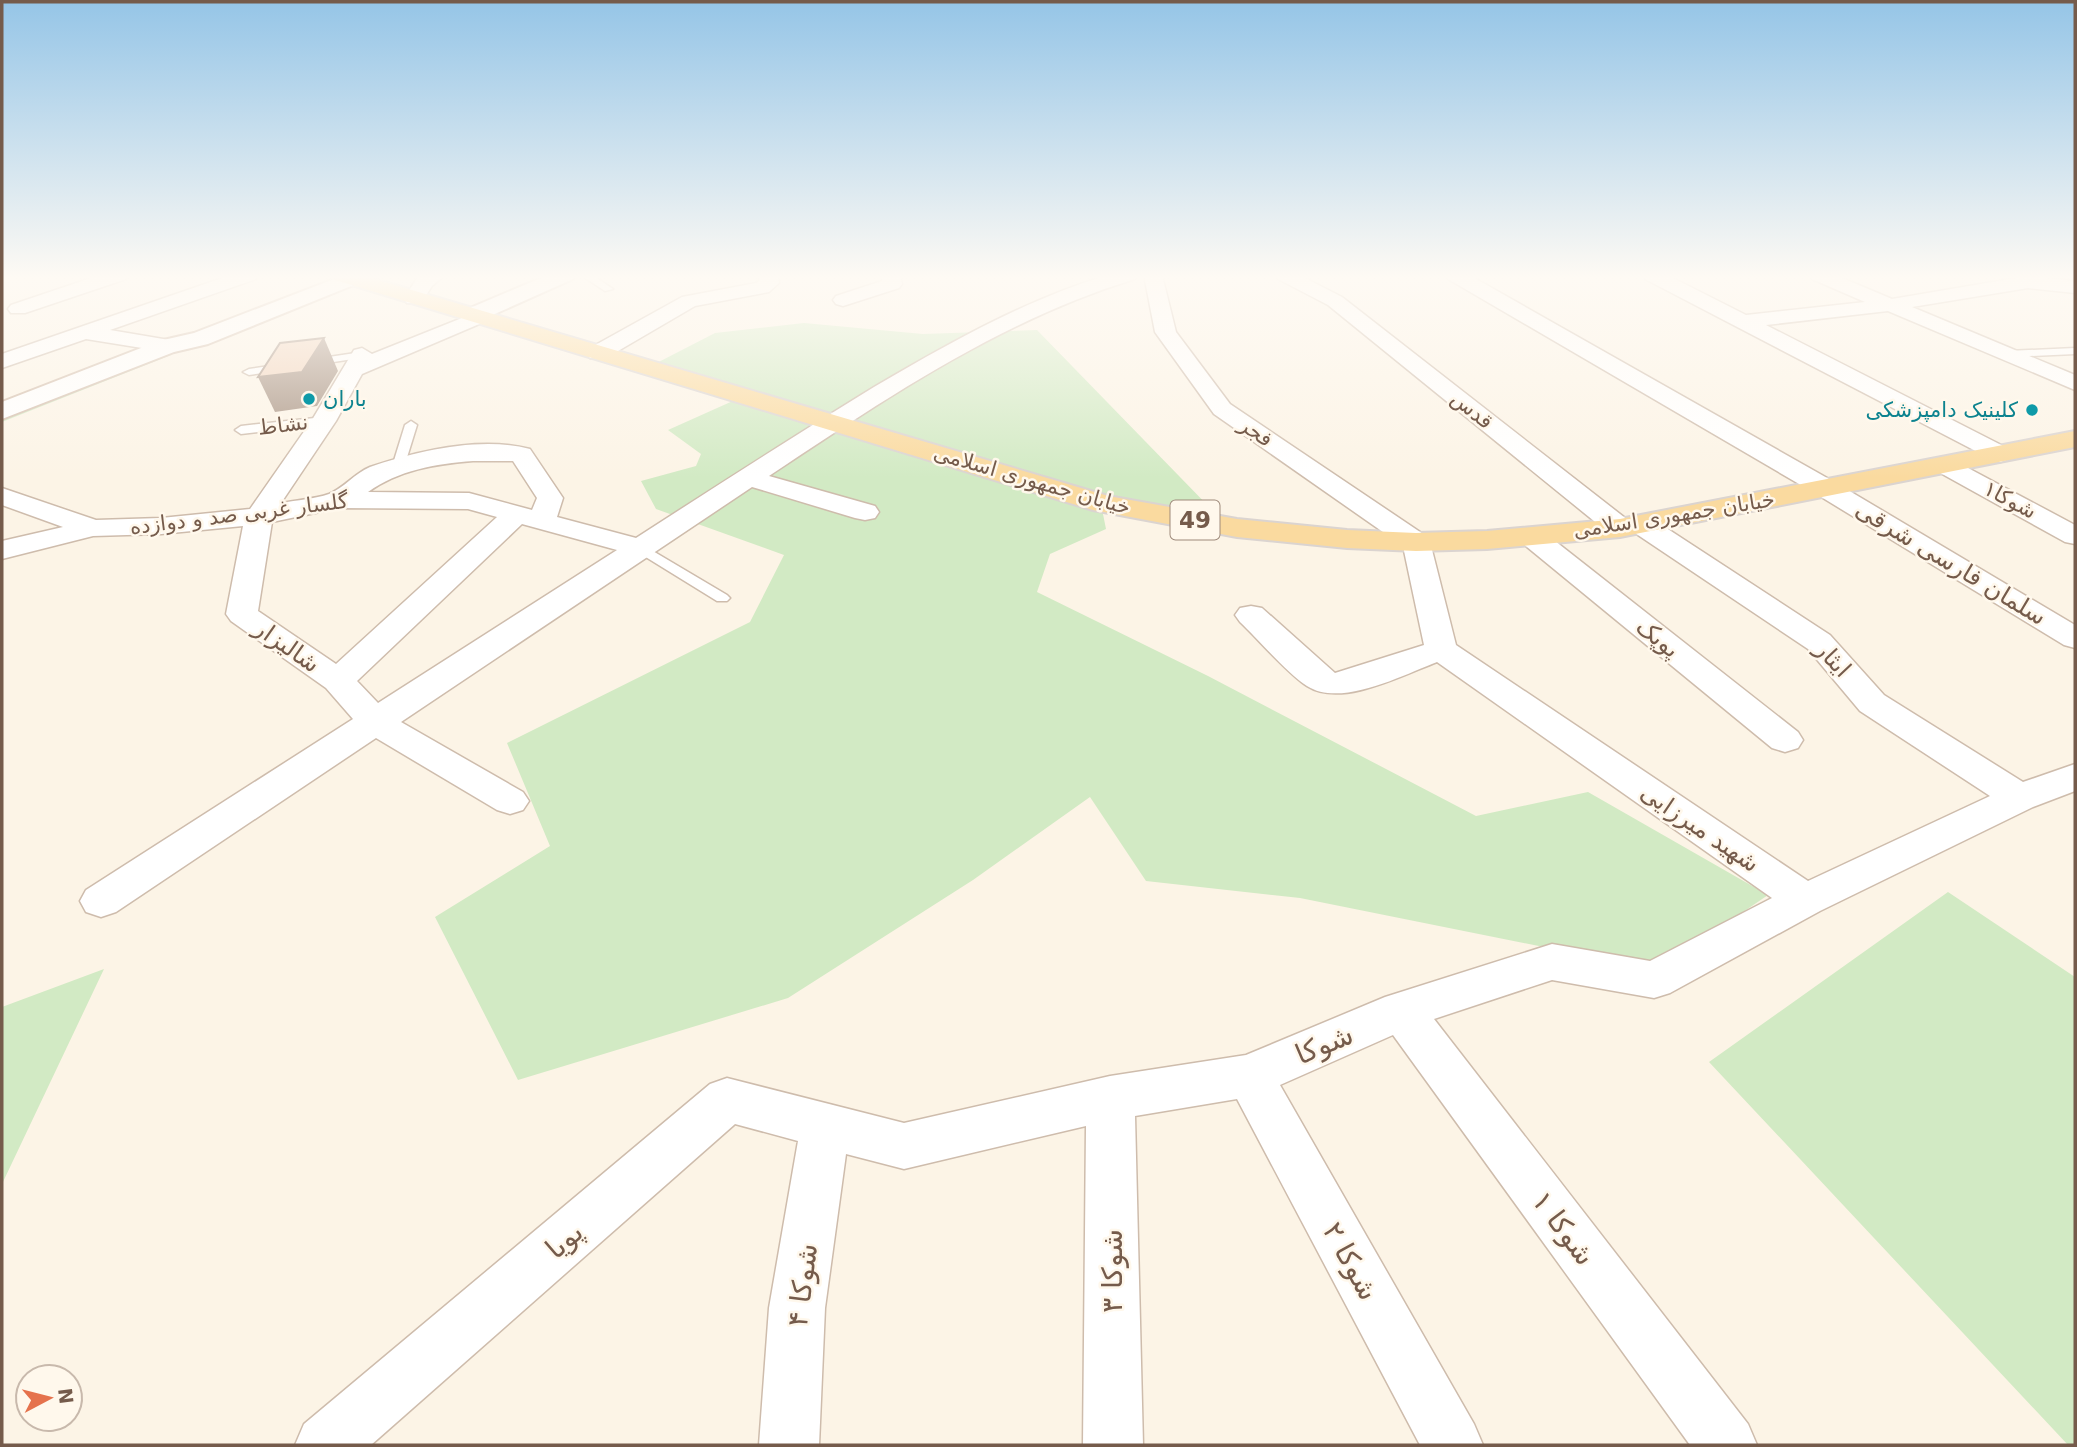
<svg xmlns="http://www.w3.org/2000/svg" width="2077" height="1447" viewBox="0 0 2077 1447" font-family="'DejaVu Sans',Vazirmatn,sans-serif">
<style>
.green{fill:#d2eac4}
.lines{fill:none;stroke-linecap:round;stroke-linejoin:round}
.lane-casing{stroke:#cebcac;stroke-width:3}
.street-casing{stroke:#cebcac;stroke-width:3}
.secondary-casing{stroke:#d3beac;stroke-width:4}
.primary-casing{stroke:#dbd4d0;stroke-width:4}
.lane{fill:#fff;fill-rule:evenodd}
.street{fill:#fff;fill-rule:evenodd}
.secondary{fill:#fff;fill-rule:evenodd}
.primary{fill:#fada9f;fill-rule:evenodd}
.shaded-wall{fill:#a99484}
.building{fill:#f1d4bd;stroke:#a99484;stroke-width:2}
.culture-dot{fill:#0f9aa8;stroke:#fff8ec;stroke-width:2.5}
.labels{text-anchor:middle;stroke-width:5;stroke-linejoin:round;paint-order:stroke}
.far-culture-label{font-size:21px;fill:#0d838f;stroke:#fff8ec;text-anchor:start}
.far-street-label{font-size:21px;fill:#755b4b;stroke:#fff8ec}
.shield{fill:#fff8ec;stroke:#9e8a7b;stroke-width:2}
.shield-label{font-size:23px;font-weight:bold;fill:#755b4b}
.street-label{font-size:24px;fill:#755b4b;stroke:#fff8ec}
.near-street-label{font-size:28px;fill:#755b4b;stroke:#fff8ec}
</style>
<rect width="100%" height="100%" fill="#fcf4e6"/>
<path class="green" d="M804,323L923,334L1037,330L1215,513L1235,526L1105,503L647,368L715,333Z
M180,341L171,355L2,422V411Z
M735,400L1102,509L1106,529L1050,554L1037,592L1208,676L1476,816L1588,792L1768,895L1658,970L1300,898L1146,881L1090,797L973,880L788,998L518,1080L435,917L550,846L507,743L750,622L784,555L656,509L641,481L696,466L701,454L668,430Z
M1948,892L2075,977V1445H2068L1709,1062Z
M104,969L2,1184V1007Z"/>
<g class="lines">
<defs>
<path id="lane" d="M581,275H592L613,289L605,291Z
M2075,348V354L2007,357L2002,354L2007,351Z
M362,352L366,353V357L249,375L243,372L249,369Z
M324,417L328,418V424L241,434L235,430L241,426Z
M411,421L417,425L404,467L398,471L393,470L392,467L405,425Z
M641,544L727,595L730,598L727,601H717L636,551L634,548L636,545Z"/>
<path id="street" d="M100,275H128L126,279L25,313H11L8,309L11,305Z
M231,275H258L256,279L110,330L175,341L178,346L175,351L167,352L86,339L2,368V354Z
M422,275H445L432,286L421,303H407L404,299L417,278Z
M760,275H778L779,283L769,292L695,306L606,358H590L587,353L590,348L682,297L756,283L759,281Z
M882,275H900L902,284L899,288L843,306L836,304L833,300L836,296L882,281Z
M1108,275H1137L1135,279C1001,320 885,399 769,476L875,506L879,512L875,518L865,520L855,518L752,487L401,722L523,792L529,801L523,810L510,814L497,810L376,738L116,912L101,917L86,912L80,901L86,890L353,719L326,688L231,621L226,614L243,526L161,534L93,536L2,559V541L63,527L2,505V488L96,520L161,518L250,509L312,420L354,350L362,348L372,354L477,312L484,314L487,318L484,322L362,374L336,421L281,503C297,500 315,499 329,494C344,488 355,473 370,467C417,451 481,436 530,449L563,498L557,517L636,538C715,487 794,436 874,387C949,343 1025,300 1108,275ZM473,461H513L537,498L532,510L469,493L368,492C399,470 435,464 473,461ZM339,508L468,509L497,517L336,664L258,611L272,522ZM522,524L617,550L378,703L357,681Z
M1144,275H1162L1176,332L1230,404L1426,536L1430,542L1456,645L1808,881L1990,796L1860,711L1808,649L1632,531L1620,536L1610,534L1328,305L1278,279L1276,275H1299L1342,297L1629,521L1641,516L1651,518L1830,635L1884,695L2023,782L2075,764V791L2033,807L1820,911L1670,993L1654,998L1552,980L1434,1019L1748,1424L1757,1445H1690L1393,1035L1280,1085L1474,1424L1483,1445H1420L1237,1099L1135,1116L1143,1445H1083L1086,1126L904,1169L846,1154L825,1308L819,1445H759L769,1308L798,1141L735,1124L371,1445H295L304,1424L710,1084L727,1078L904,1123L1110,1076L1246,1055L1385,997L1552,944L1650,961L1772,898L1437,662C1403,675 1341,708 1307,686C1288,674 1258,639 1240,622L1235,615L1240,608L1251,606L1262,608L1335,673L1424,645L1403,546L1214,414L1155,332Z
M1446,275H1469L1836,483L2075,625V648L2064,645L1818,495L1448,279Z
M1643,275H1667L1746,315L1865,302L1812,279L1810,275H1835L1892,299L2028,276L2075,281V293L2028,288L1912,307L2075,375V390L1888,311L1766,325L2009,449L2013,454L2009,459L2000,462L1991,459L1645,279Z
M1944,457L1953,460L2075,525V544L2065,542L1935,470L1931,465L1935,460Z
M1531,528L1541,530L1798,732L1803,740L1798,748L1785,752L1772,748L1521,542L1517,536L1521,530Z"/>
<path id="secondary" d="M548,275H576L573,279L479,321H463L460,316L463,311Z
M342,276H356L360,280L356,284L208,344L174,352L2,419V402L159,341L194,333Z"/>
<path id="primary" d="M329,275H361L1108,496L1237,519L1347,530L1416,533L1487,531L1620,519L2075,431V447L1620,537L1487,549L1416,551L1347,548L1237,537L1093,510L332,279Z"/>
</defs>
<use href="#lane" class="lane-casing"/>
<use href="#street" class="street-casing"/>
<use href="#secondary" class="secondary-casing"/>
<use href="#primary" class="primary-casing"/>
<use href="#lane" class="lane"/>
<use href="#street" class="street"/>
<use href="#secondary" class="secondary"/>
<use href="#primary" class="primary"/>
</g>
<path class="shaded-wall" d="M324,338L338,371L317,406L275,412L258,377Z"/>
<path class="building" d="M324,338L302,372L258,377L280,343Z"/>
<linearGradient id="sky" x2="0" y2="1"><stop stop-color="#95c5e7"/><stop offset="0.58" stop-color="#fefaf4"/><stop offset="1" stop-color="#fefaf4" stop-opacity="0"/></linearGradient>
<rect width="2077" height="478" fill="url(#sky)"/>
<g class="culture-dot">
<circle cx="309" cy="399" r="7"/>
<circle cx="2032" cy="410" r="7"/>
</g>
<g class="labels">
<g class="far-culture-label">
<text x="323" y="406">باران</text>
<text x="2018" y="417" text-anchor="end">کلینیک دامپزشکی</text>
</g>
<g class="far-street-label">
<text transform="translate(1472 410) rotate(39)" y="7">قدس</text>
<text transform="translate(283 425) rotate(-7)" y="7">نشاط</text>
<text transform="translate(1256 432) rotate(34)" y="7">فجر</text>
<text transform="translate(1032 480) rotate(16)" y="7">خیابان جمهوری اسلامی</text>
<text transform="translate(2010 500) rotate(28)" y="7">شوکا۱</text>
<text transform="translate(239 514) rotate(-7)" y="7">گلسار غربی صد و دوازده</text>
<text transform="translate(1674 515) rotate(-9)" y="7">خیابان جمهوری اسلامی</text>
</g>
<rect class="shield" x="1170.5" y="500.5" width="49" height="39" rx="5"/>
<g class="shield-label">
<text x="1195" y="528">49</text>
</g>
<g class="street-label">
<text transform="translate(1951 563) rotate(31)" y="8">سلمان فارسی شرقی</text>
<text transform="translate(1658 638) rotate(39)" y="8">پوپک</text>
<text transform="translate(287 646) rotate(35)" y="8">شالیزار</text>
<text transform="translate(1833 659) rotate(47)" y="8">ایثار</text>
<text transform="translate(1700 828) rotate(34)" y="8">شهید میرزایی</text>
</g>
<g class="near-street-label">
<text transform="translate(1324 1044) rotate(-23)" y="10">شوکا</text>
<text transform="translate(1564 1228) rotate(53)" y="10">شوکا ۱</text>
<text transform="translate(564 1240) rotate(-41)" y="10">پویا</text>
<text transform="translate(1351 1261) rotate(61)" y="10">شوکا ۲</text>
<text transform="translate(1112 1271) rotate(-90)" y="10">شوکا ۳</text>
<text transform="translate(802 1285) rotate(-83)" y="10">شوکا ۴</text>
</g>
</g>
<rect width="2077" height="1447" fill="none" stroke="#755b4b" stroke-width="7"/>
<g transform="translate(49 1398) rotate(83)"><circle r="33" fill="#fff8ec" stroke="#c8b9ac" stroke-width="2"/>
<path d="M0-5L12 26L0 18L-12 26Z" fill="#e5724c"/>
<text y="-10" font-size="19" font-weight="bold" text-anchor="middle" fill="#755b4b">N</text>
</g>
</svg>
